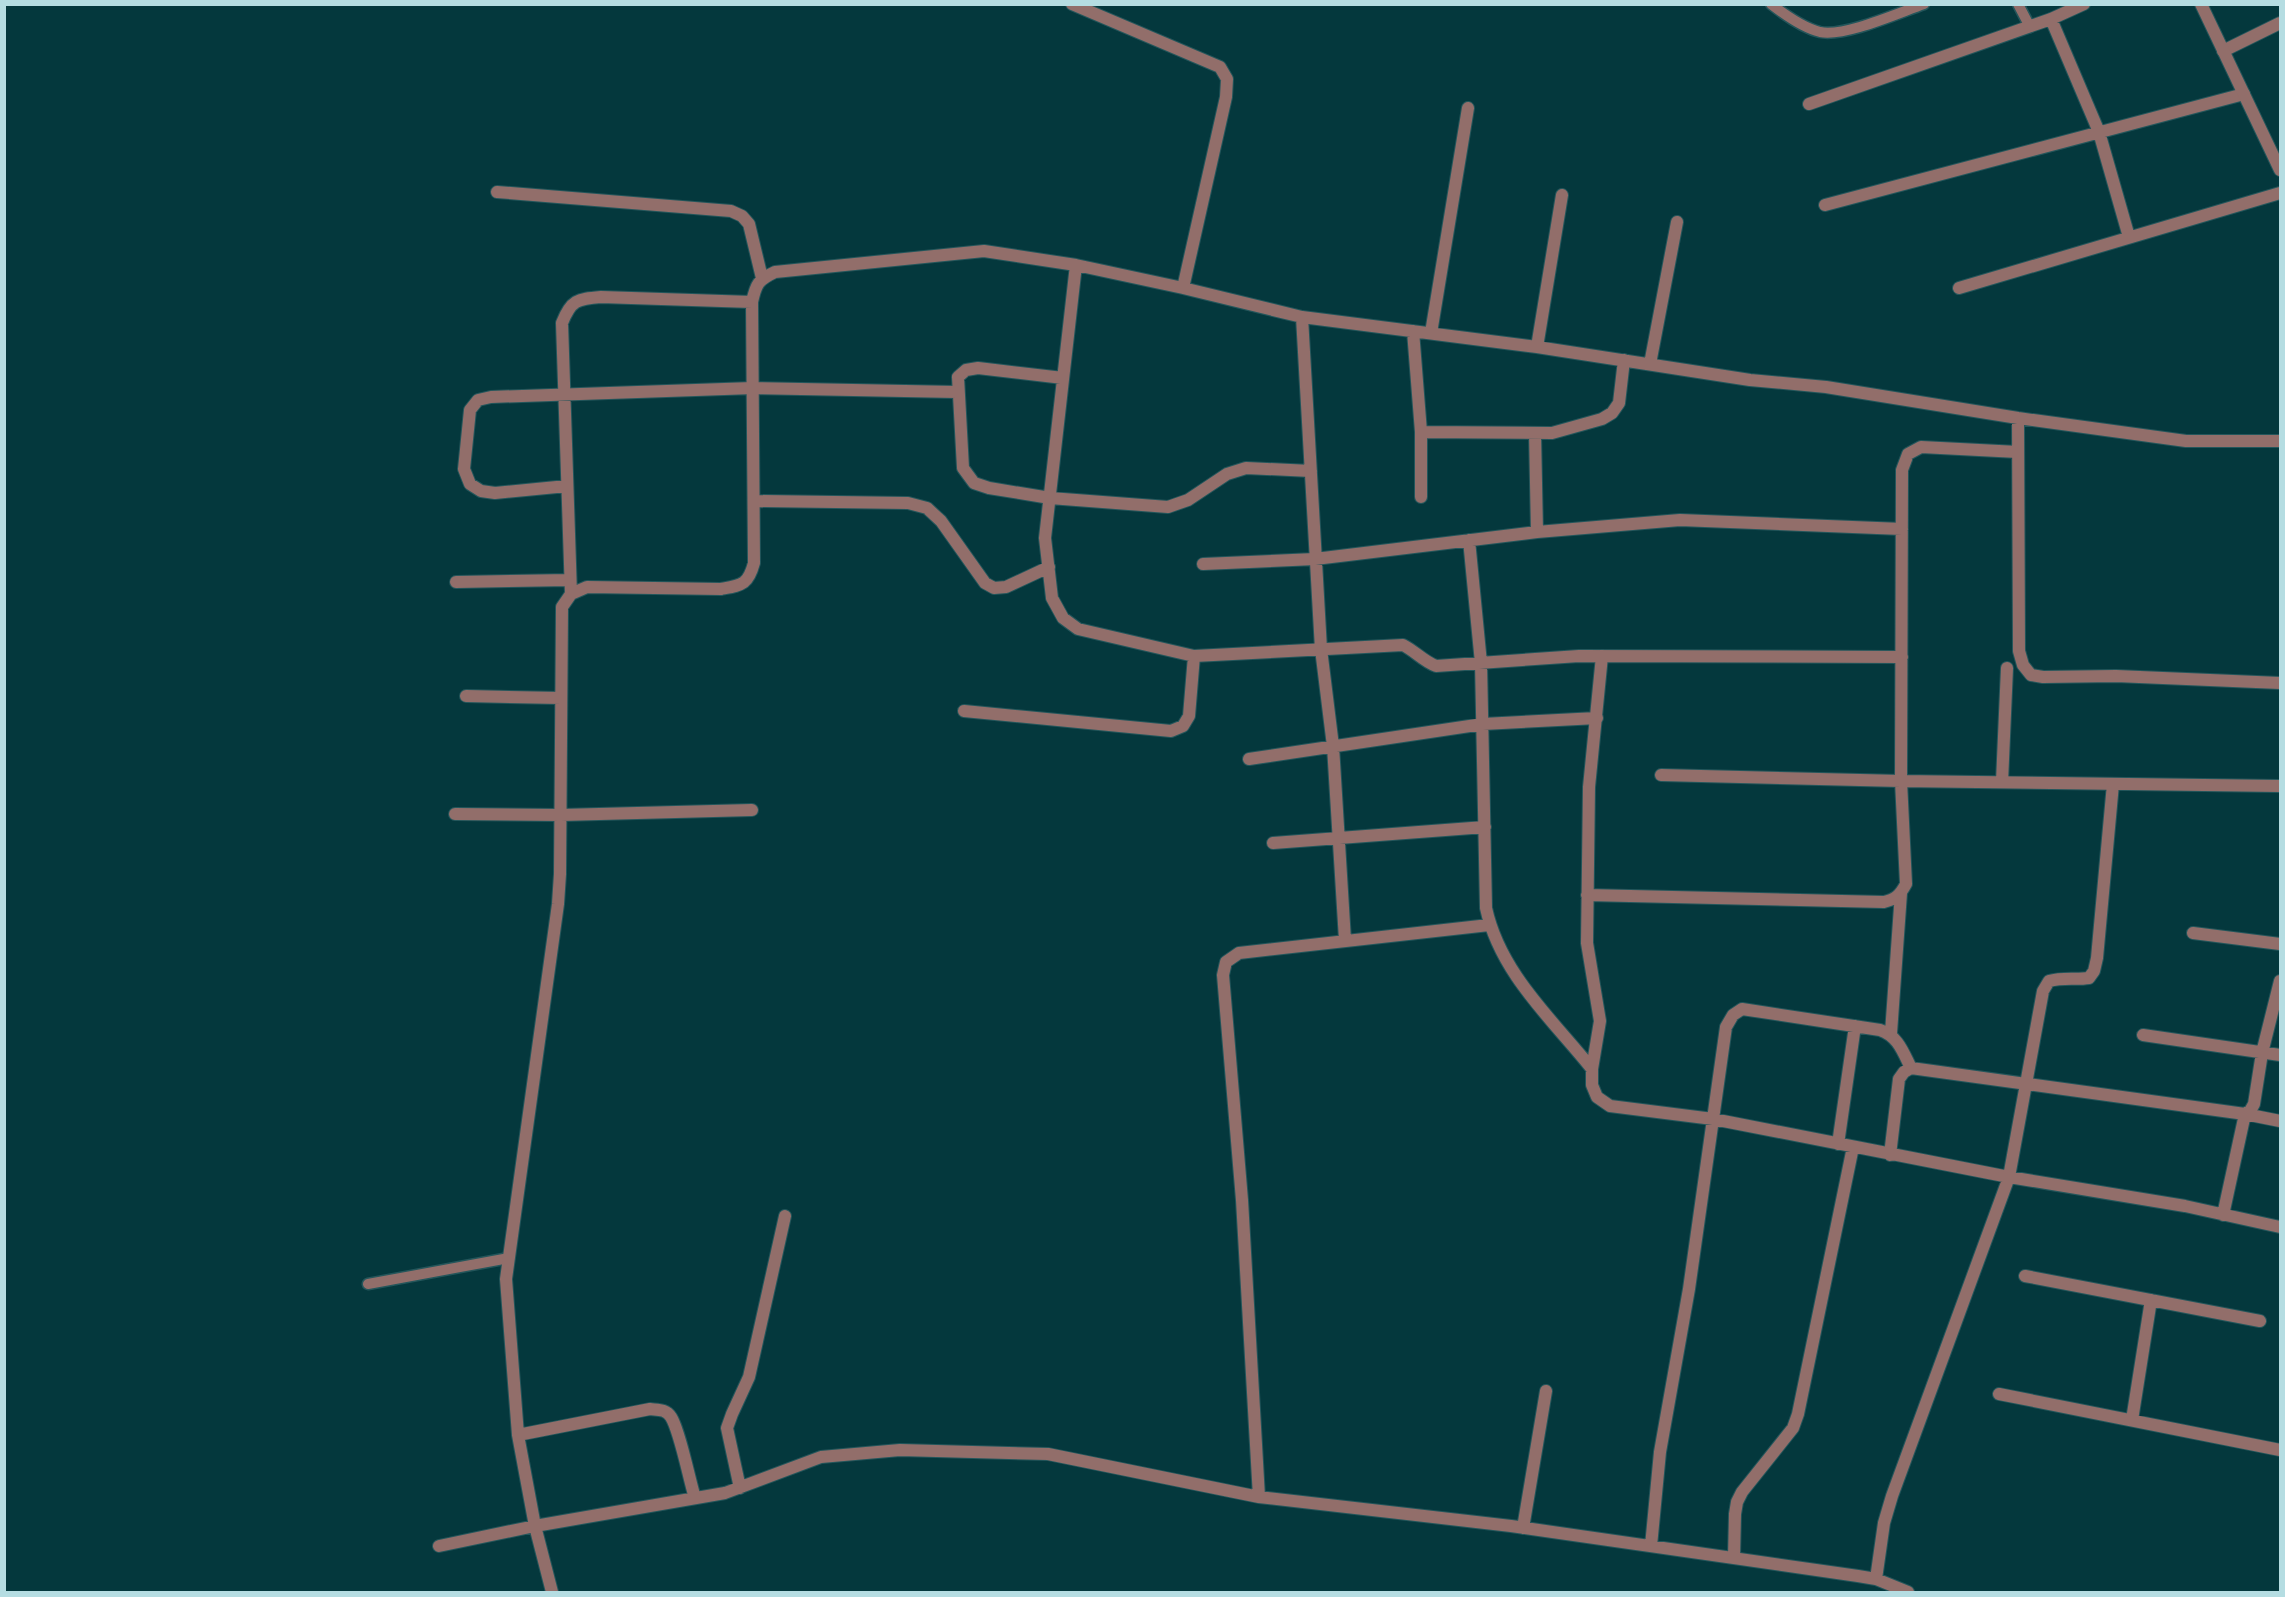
<svg xmlns="http://www.w3.org/2000/svg" width="2285" height="1597" viewBox="0 0 2285 1597" font-family="'Exo 2',sans-serif">
<style>
.lines{fill:none;stroke-linecap:round;stroke-linejoin:round}
.service-casing{stroke:#24565b;stroke-width:13}
.minor-casing{stroke:#24565b;stroke-width:14}
.tertiary-casing{stroke:#24565b;stroke-width:14}
.service{stroke:#926e6a;stroke-width:10}
.minor{stroke:#926e6a;stroke-width:12}
.tertiary{stroke:#926e6a;stroke-width:12}
</style>
<rect width="100%" height="100%" fill="#04383d"/>
<g class="lines">
<defs>
<path id="service" d="M1771,4C1785,15 1804,28 1820,32C1845,37 1898,13 1924,4
M2018,4L2030,27
M368,1284L509,1258"/>
<path id="minor" d="M1072,4L1220,67L1227,79L1226,97L1183,288
M2051,19L2099,132L2129,237
M2223,51L2280,23
M1809,104L2051,19L2084,4
M497,192L731,211L742,216L749,224L762,278
M1825,205L2244,94
M1076,265L1045,538L1052,598L1063,618L1078,629L1194,656L1403,645C1415,651 1423,661 1436,666L1579,656L1902,657
M1959,288L2280,193
M1302,317L1321,649L1333,746L1345,940
M1413,331L1421,432V497
M1431,333L1468,108
M1537,347L1562,195
M1650,364L1677,222
M1063,378L978,368L966,370L958,377L963,468L974,483L989,488L1050,498L1168,507L1188,500L1227,474L1246,468L1311,471
M2018,418L2019,651L2023,665L2031,675L2043,677L2116,676L2280,683
M1421,432L1552,433L1602,419L1612,413L1619,403L1624,360
M1535,433L1537,532
M567,486L495,493L481,491L470,484L464,469L470,410L478,400L491,397L753,388L957,392
M754,501L908,503L927,508L941,521L985,583L994,588L1006,587L1049,567
M1469,540L1481,663L1486,908C1500,973 1552,1019 1592,1069
M1203,564L1315,559L1537,532L1680,520L1902,529
M456,582L570,580
M571,594L562,323C571,300 577,299 601,297L752,302
M1602,656L1589,787L1587,943L1600,1021L1592,1069V1085L1597,1097L1610,1106L1713,1119L2009,1177L2185,1206L2280,1227
M466,696L561,698
M964,711L1171,731L1183,726L1189,716L1194,656
M1249,759L1483,724L1597,718
M1661,775L1901,781L2280,786
M2002,782L2007,668
M455,814L561,815L752,810
M1273,843L1485,827
M1587,895L1884,902C1896,899 1900,895 1906,884L1901,781L1902,470L1908,454L1921,447L2018,452
M2193,933L2280,944
M1891,1033L1901,893
M2143,1035L2280,1055
M1838,1144L1855,1026
M1890,1155L1899,1079L1904,1072L1911,1068L2245,1114L2250,1111L2254,1104L2262,1053L2280,981
M2223,1215L2245,1114L2280,1121
M2025,1276L2260,1321
M1999,1394L2280,1450
M2132,1420L2151,1300
M518,1435L650,1409C658,1410 666,1409 671,1417C680,1431 689,1479 695,1498
M740,1488L727,1428L732,1414L749,1377L785,1216
M1259,1497L1242,1200L1223,975L1226,962L1239,953L1489,925
M1523,1528L1546,1391
M439,1546L535,1526L725,1493L821,1457L900,1450L1048,1454L1259,1497L1511,1526L1858,1576L1876,1579L1908,1592
M1651,1546L1660,1452L1689,1289L1726,1027L1733,1015L1742,1009L1880,1030C1898,1036 1903,1052 1911,1068
M1734,1558L1735,1514L1737,1502L1742,1492L1793,1428L1798,1414L1853,1147
M1876,1579L1884,1523L1892,1496L2009,1177L2043,991L2049,981C2063,977 2076,980 2089,978L2094,971L2097,958L2113,784
M552,1592L535,1526L518,1435L506,1279L558,904L560,874L562,607L571,594L587,587L721,589C742,585 748,585 754,563L752,302C756,284 758,280 775,272L984,251L1076,265L1183,288L1302,317L1537,347L1750,380L1826,387L2018,418L2186,441H2280"/>
<path id="tertiary" d="M2201,4L2280,170"/>
</defs>
<use href="#service" class="service-casing"/>
<use href="#minor" class="minor-casing"/>
<use href="#tertiary" class="tertiary-casing"/>
<use href="#service" class="service"/>
<use href="#minor" class="minor"/>
<use href="#tertiary" class="tertiary"/>
</g>
<rect width="2285" height="1597" fill="none" stroke="#b5dde2" stroke-width="12"/>
</svg>
